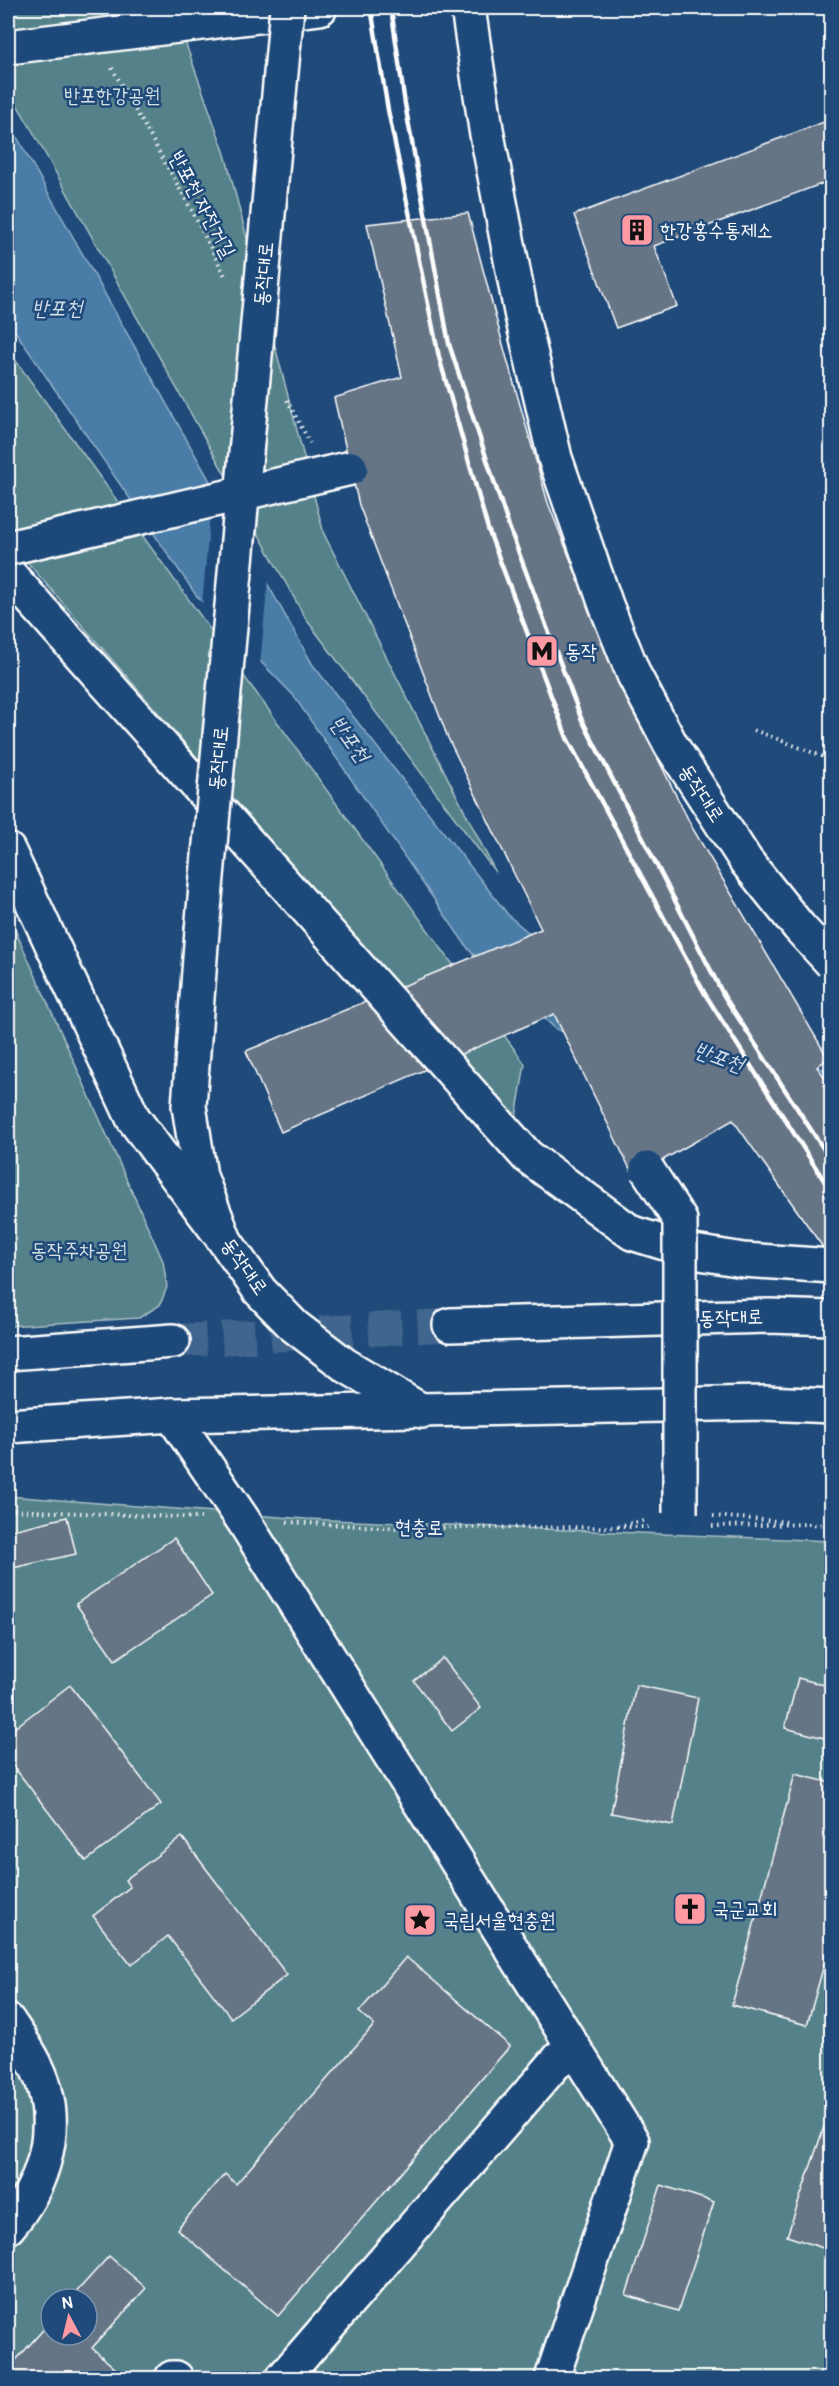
<svg xmlns="http://www.w3.org/2000/svg" width="839" height="2386" viewBox="0 0 839 2386" font-family="Pangolin,'Poor Story',sans-serif">
<style>
.green{fill:#55828a;stroke:#aac0c4;stroke-width:1.5;fill-rule:evenodd}
.water{fill:#497ca7;stroke:#92b0ca;stroke-width:1.5}
.pier{fill:#1f4a7a}
.building{fill:#667486;stroke:#fff;stroke-width:1.5}
.lines{fill:none;stroke-linecap:round;stroke-linejoin:round}
.major-tunnel{stroke:#41658e;stroke-width:33;stroke-dasharray:33 16;stroke-linecap:butt}
.minor-casing{stroke:#fff;stroke-width:38}
.major-casing{stroke:#fff;stroke-width:38}
.highway-casing{stroke:#fff;stroke-width:38}
.path{stroke:#fff;stroke-width:4;stroke-dasharray:1.5 4.5;stroke-linecap:butt}
.minor{stroke:#1f4a7a;stroke-width:33}
.major{stroke:#1f4a7a;stroke-width:33}
.highway{stroke:#1f4a7a;stroke-width:33}
.rail{stroke:#fff;stroke-width:4.5}
.minor-bridge-casing{stroke:#fff;stroke-width:38;stroke-linecap:butt}
.major-bridge-casing{stroke:#fff;stroke-width:38;stroke-linecap:butt}
.highway-bridge-casing{stroke:#fff;stroke-width:38;stroke-linecap:butt}
.minor-bridge{stroke:#1f4a7a;stroke-width:33}
.major-bridge{stroke:#1f4a7a;stroke-width:33}
.highway-bridge{stroke:#1f4a7a;stroke-width:33}
.labels{text-anchor:middle;stroke-width:5;stroke-linejoin:round;paint-order:stroke}
.park-label{font-size:20px;fill:#d4e0e2;stroke:#1f4a7a}
.street-label{font-size:20px;fill:#fff;stroke:#1f4a7a}
.poi-label{font-size:20px;fill:#fff;stroke:#1f4a7a;text-anchor:start}
.water-label{font-size:21px;font-style:italic;fill:#d2dee9;stroke:#1f4a7a}
</style>
<rect width="100%" height="100%" fill="#1f4a7a"/>
<filter id="ink" filterUnits="userSpaceOnUse"><feTurbulence type="fractalNoise" baseFrequency=".0167" numOctaves="2"/><feDisplacementMap in="SourceGraphic" scale="12" xChannelSelector="R" yChannelSelector="G"/><feConvolveMatrix kernelMatrix="1 2 1 2 8 2 1 2 1" color-interpolation-filters="sRGB"/></filter>
<g filter="url(#ink)">
<path class="green" d="M8,8H173L225,154L324,534L496,873L306,619L33,132L8,89Z
M8,350L525,1064L515,1123L8,540Z
M8,914L163,1261L167,1287L160,1305L139,1318L8,1326Z
M8,1496L306,1519L831,1541V2378H8ZM51,2299H87V2335H51Z"/>
<path class="water" d="M8,121L313,665L509,916L584,979L831,1072V1133L556,1029L469,950L293,695L196,595L8,321Z"/>
<path class="pier" d="M213,479L268,579L260,665L202,606Z"/>
<path class="building" d="M832,119V180L654,246L677,306L616,328L574,215Z
M468,213L505,352L548,503L617,677L693,829L828,1058L817,1067L832,1087V1250L827,1253L733,1120L647,1169L631,1171L554,1014L281,1132L246,1051L541,929L448,738L359,505L334,398L402,377L367,224Z
M67,1517L76,1554L8,1569V1531Z
M174,1538L212,1595L115,1660L76,1604Z
M443,1658L481,1708L452,1731L414,1681Z
M798,1678L832,1687V1740L785,1728Z
M70,1685L161,1804L86,1861L8,1759V1733Z
M636,1685L698,1698L673,1825L611,1813Z
M795,1774L832,1783V1936L807,2025L732,2005Z
M182,1837L287,1975L231,2018L168,1936L131,1965L93,1916L130,1887L125,1880Z
M406,1957L510,2046L278,2316L177,2229L225,2174L236,2184L374,2025L359,2012Z
M832,2103V2251L787,2236Z
M661,2185L714,2202L678,2311L626,2295Z
M109,2256L146,2288L92,2348L126,2378H8V2369L51,2321V2335H87V2299H70Z"/>
<g class="lines">
<path class="major-tunnel" d="M173,1341L450,1325"/>
<defs>
<path id="minor" d="M172,1415L243,1520L632,2141L552,2378
M8,2021C22,2042 39,2065 45,2090C58,2139 40,2190 8,2227
M172,2378H176
M283,2378L571,2045"/>
<path id="major" d="M468,8L486,129L521,312L555,458L606,605L634,675L671,745L746,861
M202,931L189,1106L200,1176L225,1241L260,1291L294,1326L345,1365L422,1411
M450,1325L769,1316L832,1318
M8,1353L173,1341
M8,1426L172,1415L765,1403L832,1406"/>
<path id="highway" d="M210,22L320,8
M8,573L527,1156L632,1233L694,1252L743,1260L832,1266
M8,850L133,1118L225,1241"/>
</defs>
<use href="#minor" class="minor-casing"/>
<use href="#major" class="major-casing"/>
<use href="#highway" class="highway-casing"/>
<path class="path" d="M112,68L191,209L226,278
M287,400L310,443
M754,730L832,760
M8,1510L201,1518
M713,1516L789,1522
M287,1522L401,1528L648,1527
M618,1526L646,1520
M712,1526L810,1524L832,1526"/>
<use href="#minor" class="minor"/>
<use href="#major" class="major"/>
<use href="#highway" class="highway"/>
<path class="rail" d="M371,8L388,110L439,357L488,529L567,738L705,994L832,1193
M391,8L405,104L449,344L508,524L581,718L724,996L832,1162"/>
<defs>
<path id="minor-bridge" d="M8,548L351,468
M647,1169L680,1220V1513"/>
<path id="major-bridge" d="M746,861L799,927L832,963
M202,931L287,8"/>
<path id="highway-bridge" d="M8,47L210,22"/>
</defs>
<use href="#minor-bridge" class="minor-bridge-casing"/>
<use href="#major-bridge" class="major-bridge-casing"/>
<use href="#highway-bridge" class="highway-bridge-casing"/>
<use href="#minor-bridge" class="minor-bridge"/>
<use href="#major-bridge" class="major-bridge"/>
<use href="#highway-bridge" class="highway-bridge"/>
</g>
</g>
<defs>
<symbol id="building-square" viewBox="-11 -11 22 22"><rect x="-9" y="-9" width="18" height="18" rx="4" fill="#ff9aa2" stroke="#1f4a7a"/><path d="M-4-6H4V6H1V3H-1V6H-4ZM-2.5-4.3h1.7v1.8h-1.7ZM.8-4.3h1.7v1.8H.8ZM-2.5-1h1.7V.8h-1.7ZM.8-1h1.7V.8H.8Z" fill="#111"/></symbol>
<symbol id="metro-square" viewBox="-11 -11 22 22"><rect x="-9" y="-9" width="18" height="18" rx="4" fill="#ff9aa2" stroke="#1f4a7a"/><path d="M-5.5 5V-5H-3L0 0L3-5H5.5V5H3V-.5L0 4L-3-.5V5Z" fill="#111"/></symbol>
<symbol id="church-square" viewBox="-11 -11 22 22"><rect x="-9" y="-9" width="18" height="18" rx="4" fill="#ff9aa2" stroke="#1f4a7a"/><path d="M-1.2-6h2.4v3.5h3.3v2.4h-3.3V6h-2.4V-.1h-3.3v-2.4h3.3Z" fill="#111"/></symbol>
<symbol id="sight-square" viewBox="-11 -11 22 22"><rect x="-9" y="-9" width="18" height="18" rx="4" fill="#ff9aa2" stroke="#1f4a7a"/><path d="M0-6L1.8-2.2L6-1.7L2.9 1.2L3.7 5.4L0 3.3L-3.7 5.4L-2.9 1.2L-6-1.7L-1.8-2.2Z" fill="#111"/></symbol>
</defs>
<g fill-rule="evenodd">
<use href="#building-square" x="618" y="211" width="38" height="38"/>
<use href="#metro-square" x="523" y="632" width="38" height="38"/>
<use href="#church-square" x="671" y="1890" width="38" height="38"/>
<use href="#sight-square" x="401" y="1901" width="38" height="38"/>
</g>
<g class="labels">
<g class="park-label">
<text x="112" y="102">반포한강공원</text>
<text x="79" y="1257">동작주차공원</text>
</g>
<g class="street-label">
<text transform="translate(203 204) rotate(62)" y="7">반포천 자전거길</text>
<text transform="translate(263 274) rotate(-85)" y="7">동작대로</text>
<text transform="translate(218 758) rotate(-85)" y="7">동작대로</text>
<text transform="translate(702 793) rotate(57)" y="7">동작대로</text>
<text transform="translate(245 1266) rotate(55)" y="7">동작대로</text>
<text transform="translate(731 1317) rotate(-2)" y="7">동작대로</text>
<text transform="translate(419 1527) rotate(1)" y="7">현충로</text>
</g>
<g class="poi-label">
<text x="660" y="237">한강홍수통제소</text>
<text x="565" y="658">동작</text>
<text x="713" y="1916">국군교회</text>
<text x="443" y="1927">국립서울현충원</text>
</g>
<g class="water-label">
<text x="57" y="315">반포천</text>
<text transform="translate(350 739) rotate(54)" y="7">반포천</text>
<text transform="translate(719 1057) rotate(20)" y="7">반포천</text>
</g>
</g>
<rect width="839" height="2386" fill="none" stroke="#1f4a7a" stroke-width="30"/>
<rect x="15" y="15" width="809" height="2356" fill="none" stroke="#fff" stroke-width="2" filter="url(#ink)"/>
<g transform="translate(69 2317) rotate(353)"><circle r="28" fill="#1f4a7a" stroke="#7992af" stroke-width="1.5"/>
<path d="M0-4.5L10 22L0 15L-10 22Z" fill="#ff9aa2"/>
<text y="-9" font-size="16" font-weight="bold" text-anchor="middle" fill="#ffffff">N</text>
</g>
</svg>
